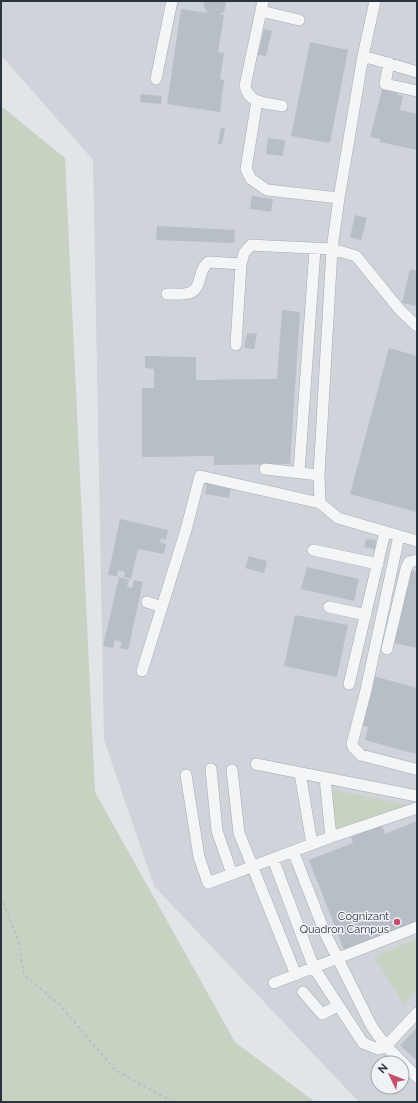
<svg xmlns="http://www.w3.org/2000/svg" width="418" height="1103" viewBox="0 0 418 1103" font-family="Raleway,sans-serif">
<style>
.built{fill:#cfd4da;fill-rule:evenodd}
.green{fill:#c8d2c3}
.building{fill:#b8bec5}
.lines{fill:none;stroke-linecap:round;stroke-linejoin:round}
.minor-casing{stroke:#a6acb2;stroke-width:12}
.path{stroke:#b7bbc0;stroke-width:1.5;stroke-dasharray:3 3;stroke-linecap:butt}
.minor{stroke:#f3f5f7;stroke-width:11}
.poi-dot{fill:#c3506c;stroke:#f0f3f6;stroke-width:1.5}
.labels{text-anchor:middle;stroke-width:3;stroke-linejoin:round;paint-order:stroke}
.poi-label{font-size:11px;fill:#2a343f;stroke:#f0f3f6;text-anchor:end}
</style>
<rect width="100%" height="100%" fill="#e1e5e8"/>
<path class="built" d="M1,1H417V1102H359L154,886L104,740L93,160L1,55ZM378,1063H402V1087H378Z"/>
<path class="green" d="M1,106L65,158L95,792L235,1042L315,1102H1Z
M323,788L408,805L329,831L323,812Z
M417,939V991L404,1004L374,957Z"/>
<path class="building" d="M204,1L226,2L225,10L220,15H224L218,52L224,53L220,79L224,80L220,112L167,104L181,9L208,13L204,7Z
M264,29L272,31L266,56L258,55Z
M310,42L348,50L330,143L291,136Z
M383,86L399,89L398,95L403,96L400,110L417,114V150L380,142V139L370,137Z
M141,94L162,96L161,104L140,102Z
M221,128H225L222,144H218Z
M268,138L285,140L283,156L266,154Z
M252,196L273,199L271,212L250,209Z
M355,215L367,218L361,240L350,237Z
M157,226L235,230L234,243L156,240Z
M410,269L417,271V306L402,303Z
M282,310L300,312L290,464L214,465V456L142,457V388H154V369L145,368V356L196,357V380L277,379Z
M247,333L257,334L254,349L244,348Z
M389,348L417,356V512L350,494Z
M207,483L231,487L229,498L205,494Z
M120,519L168,530L166,540L161,538L160,542L166,544L164,554L138,549L131,579L124,577L125,572L118,570L117,576L108,575Z
M366,539L376,540L375,549L364,547Z
M249,556L267,561L264,573L245,568Z
M307,567L359,579L354,601L301,589Z
M408,569L417,572V648L390,642Z
M119,577L129,580L127,587L132,588L134,580L143,582L128,650L120,648L122,642L115,640L113,648L103,646Z
M295,615L348,625L337,677L284,666Z
M373,676L417,688L416,754L365,740L368,727L360,725Z
M417,821V921L344,950L309,860L353,843L351,837L382,825L385,834Z
M417,1028V1061L400,1045Z"/>
<g class="lines">
<defs>
<path id="minor" d="M263,1L245,86C249,104 267,103 282,106
M375,1L363,56L339,198L332,249L319,475L320,503L338,518L417,541
M261,11L299,20
M363,56L417,72
M389,63L385,84L417,91
M156,79L172,1
M257,101L246,169L251,179L267,190L339,198
M167,294C174,294 182,295 189,293C203,289 197,269 209,262L241,264
M236,345L241,264L244,253L251,245L332,249L356,256L400,310L417,326
M265,469L319,475
M299,472L315,249
M399,536L366,690L352,744L353,747L361,755L415,769
M313,550L378,564
M147,602L162,607
M329,607L366,615
M387,649L406,569L409,562L417,560
M142,671L186,530L200,476L320,503
M349,684L385,532
M256,764L417,796
M211,769L217,831L232,874
M232,770L239,833L296,975
M300,773L312,844
M186,775L199,857L208,883L331,837L417,808
M325,778L331,837
M293,851L325,933L372,1027L386,1046L417,1077
M273,859L314,968L363,1043L378,1049L386,1046L417,1013
M274,983L417,927
M303,992L322,1014L338,1006"/>
</defs>
<use href="#minor" class="minor-casing"/>
<path class="path" d="M1,897L18,940L24,975L59,1004L115,1070L173,1102"/>
<use href="#minor" class="minor"/>
</g>
<circle class="poi-dot" cx="397" cy="922" r="4"/>
<g class="labels">
<g class="poi-label">
<text x="389" y="920">Cognizant<tspan x="389" dy="13">Quadron Campus</tspan></text>
</g>
</g>
<rect width="418" height="1103" fill="none" stroke="#2a343f" stroke-width="4"/>
<g transform="translate(390 1075) rotate(313)"><circle r="19" fill="#f0f3f6" stroke="#a1a7ad"/>
<path d="M0-3L7 15L0 10L-7 15Z" fill="#c3506c"/>
<text y="-6" font-size="11" font-weight="bold" text-anchor="middle" fill="#2a343f">N</text>
</g>
</svg>
